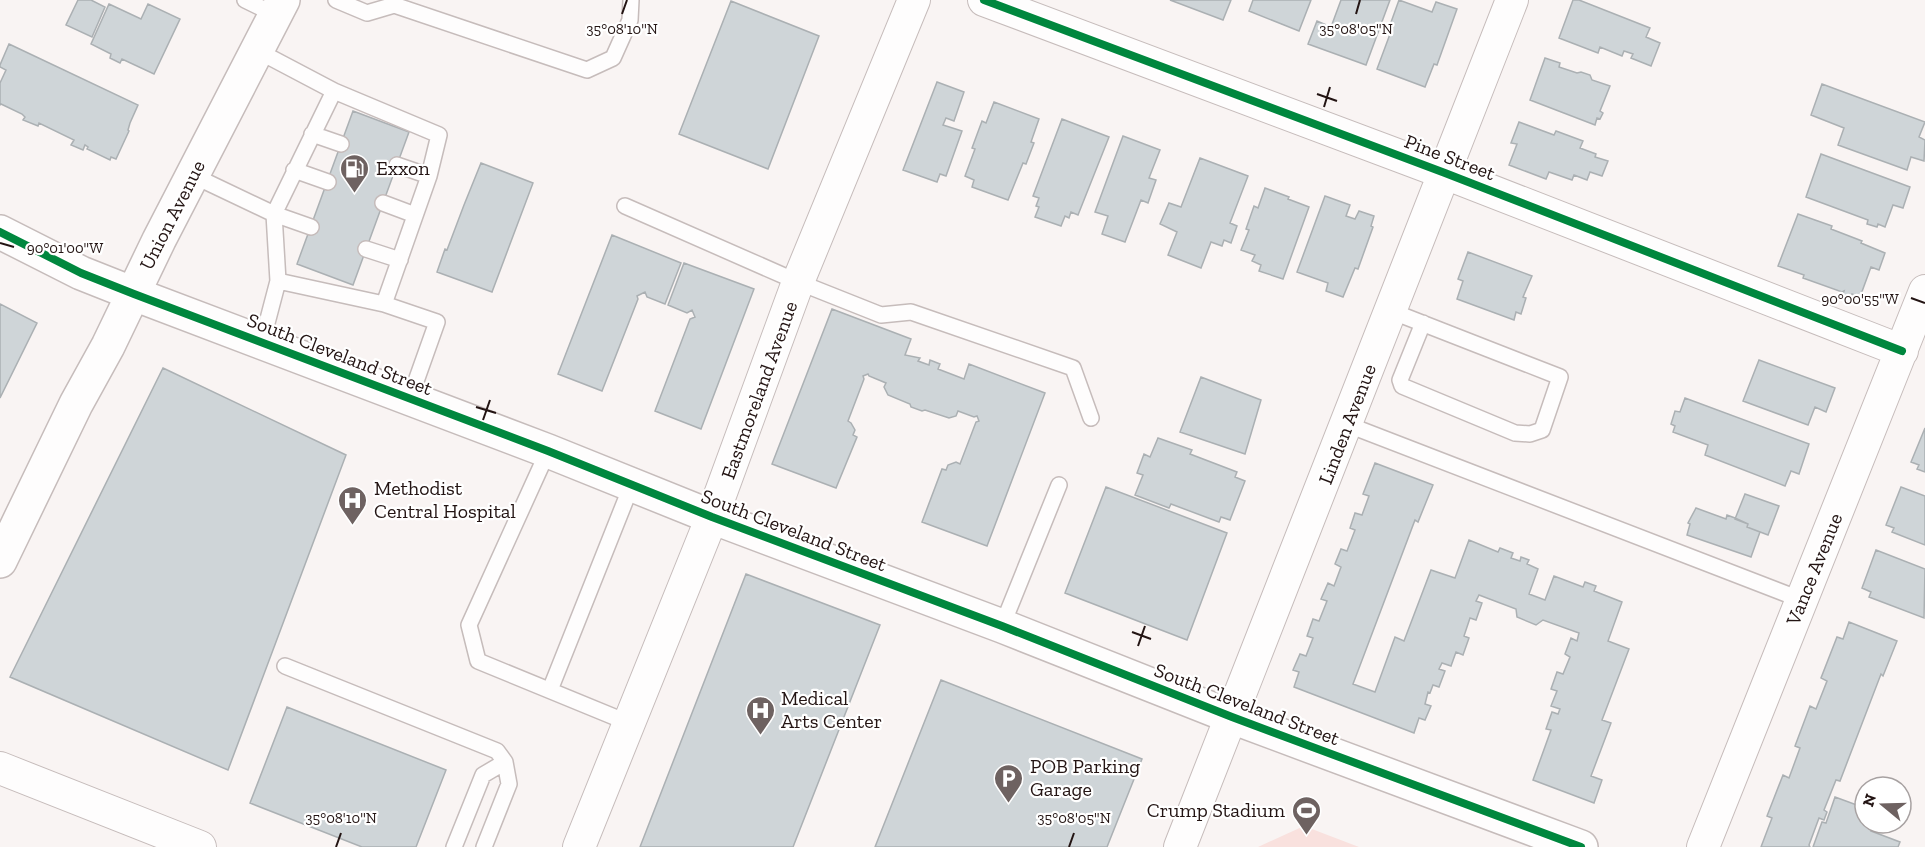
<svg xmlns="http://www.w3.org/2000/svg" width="1925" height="847" viewBox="0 0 1925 847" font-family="'Zilla Slab',serif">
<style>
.green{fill:#f9e1de}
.building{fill:#cfd5d8;stroke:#abb0b3;stroke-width:1.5}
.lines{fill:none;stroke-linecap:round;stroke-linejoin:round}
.service-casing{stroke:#c6bcbb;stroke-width:18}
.minor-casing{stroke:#c6bcbb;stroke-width:34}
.secondary-casing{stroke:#c6bcbb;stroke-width:36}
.primary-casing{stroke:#c6bcbb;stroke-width:36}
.service{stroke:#fefdfd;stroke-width:15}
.minor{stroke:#fefdfd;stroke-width:32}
.secondary{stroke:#fefdfd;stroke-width:33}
.primary{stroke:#fefdfd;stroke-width:33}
.cycleway-casing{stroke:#fff;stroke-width:11}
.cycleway{stroke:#00873e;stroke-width:8}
.ticks{fill:none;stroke:#231413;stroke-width:2}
.labels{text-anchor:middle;stroke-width:4.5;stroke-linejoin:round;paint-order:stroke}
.street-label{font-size:20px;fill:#231413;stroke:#fff}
.poi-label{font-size:20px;fill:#231413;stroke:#fff;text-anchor:start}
.ticks-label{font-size:15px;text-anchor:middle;fill:#231413;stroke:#fff;stroke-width:4.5;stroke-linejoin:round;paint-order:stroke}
</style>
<rect width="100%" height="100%" fill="#f9f4f3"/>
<path class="green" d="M1304,826L1359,847H1258Z"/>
<path class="building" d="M78,0H91L105,7L92,37L66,25Z
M1170,0H1231L1223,20Z
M1253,0H1311L1299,31L1249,11Z
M1341,0H1390L1366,65L1308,44L1317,21L1331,27Z
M1399,0L1432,12L1436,2L1457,9L1437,65L1434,64L1425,87L1377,69L1393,26L1390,25Z
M1573,0H1579L1650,28L1646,37L1660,43L1651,66L1631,58L1633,54L1624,51L1622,56L1600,47L1598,53L1559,38Z
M731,1L819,36L768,169L679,134Z
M109,4L141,19L148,4L180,19L154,74L122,59L120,63L110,58L111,54L91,44Z
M9,44L138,105L130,123L128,130L129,131L116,159L111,157L110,160L87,149L88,147L85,145L83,150L71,145L74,140L39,123L38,126L23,120L25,117L22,114L1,104L0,105V83L6,70L0,67V65Z
M1545,58L1560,63L1559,67L1577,73L1581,72L1590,75L1592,80L1610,86L1600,111L1603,113L1600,119L1597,118L1595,125L1530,100Z
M937,82L964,92L954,121L946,118L943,125L962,131L946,176L940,174L937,182L903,170Z
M1822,84L1925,122L1919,137L1925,140L1924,161L1911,157L1907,170L1838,145L1844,128L1811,115Z
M994,102L1039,119L1031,142L1034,143L1026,164L1023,163L1008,200L972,187L974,180L965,176L975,149L972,148L982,121L986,123Z
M353,111L409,132L353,285L297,264Z
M1062,119L1109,137L1078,215L1071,212L1069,218L1065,216L1061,226L1035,217L1039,207L1036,206L1039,198L1033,196Z
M1519,122L1554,135L1556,131L1583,141L1580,148L1596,154L1595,157L1608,161L1602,176L1590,172L1587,180L1574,175L1572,180L1549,172L1546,179L1509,165L1517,144L1511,143Z
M1123,136L1160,150L1149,178L1156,180L1148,203L1141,200L1125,242L1102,234L1108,216L1095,212Z
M1821,154L1910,187L1903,208L1893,205L1885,227L1878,224L1877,227L1867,224L1868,220L1806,197Z
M1200,158L1248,176L1230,223L1237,226L1231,243L1224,240L1222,246L1211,242L1201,268L1168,255L1177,232L1160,224L1169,203L1181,207Z
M481,163L533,183L492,292L437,272L445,249L447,250L464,205Z
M1265,188L1289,197L1288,199L1309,207L1283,279L1259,271L1261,265L1252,261L1255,255L1241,250L1249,230L1246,229L1254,206L1258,208Z
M1325,196L1350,205L1346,216L1355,219L1359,211L1374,216L1371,226L1373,227L1358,269L1355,268L1343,297L1326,291L1328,283L1297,272Z
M1798,214L1832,226L1831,229L1862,241L1861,243L1885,253L1879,270L1871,267L1860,297L1852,294L1851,297L1843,294L1844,291L1842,292L1803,278L1804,275L1778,266Z
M612,235L681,263L665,304L647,297L645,292L637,296L638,299L602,391L558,374Z
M1468,252L1532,276L1523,297L1526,298L1521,314L1516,312L1514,320L1457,299L1463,281L1458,279Z
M684,263L754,289L701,429L655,411L690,319L695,317L692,310L687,313L668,305Z
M0,304L37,323L0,398Z
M832,309L911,339L905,355L920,358L918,361L929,365L930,360L940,364L938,369L964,379L969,364L1045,393L987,546L922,522L942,469L946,470L948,465L956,462L960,464L976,422L979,421L977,416L974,417L958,411L956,416L949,418L925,410L922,411L911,407L910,404L888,395L884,387L886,383L869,376L868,374L863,376L864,379L848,421L851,423L855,430L853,435L857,437L836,488L772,464Z
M1759,360L1835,388L1826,412L1815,407L1808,425L1743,401Z
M163,368L346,455L228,770L10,677Z
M1201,377L1261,400L1245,454L1180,432Z
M1685,398L1809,444L1799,474L1791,471L1785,486L1705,455L1708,445L1673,432L1675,426L1671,424L1675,411L1680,412Z
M1925,428V472L1917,469L1919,465L1911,462Z
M1158,438L1192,450L1190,454L1237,472L1235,477L1245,481L1230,520L1221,517L1219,522L1171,504L1169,508L1135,495L1143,475L1137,473L1144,454L1150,457Z
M1375,463L1433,485L1418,522L1415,520L1353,684L1375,692L1395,637L1404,641L1431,570L1455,578L1469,540L1498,552L1500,548L1513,553L1511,558L1520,561L1521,557L1529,560L1527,564L1538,569L1529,594L1545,600L1554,576L1583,587L1585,582L1596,586L1594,591L1622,602L1608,641L1629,649L1602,720L1611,723L1591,776L1602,780L1594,803L1533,780L1551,730L1546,729L1552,712L1558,714L1560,709L1551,706L1557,691L1551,689L1557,672L1563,674L1570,657L1565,654L1571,638L1577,641L1579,633L1543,620L1536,625L1517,617L1516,609L1479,595L1476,601L1482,603L1476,620L1470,618L1464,636L1469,638L1463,655L1456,652L1451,666L1442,663L1439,669L1445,671L1439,687L1433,685L1430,693L1428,692L1425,704L1431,706L1425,720L1419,718L1414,733L1294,687L1299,672L1293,670L1300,654L1306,656L1313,638L1307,636L1313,619L1319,621L1327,601L1321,599L1328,583L1334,586L1341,567L1335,564L1341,549L1347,551L1355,530L1350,528L1355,513L1362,515L1369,496L1363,494Z
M1106,487L1227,533L1187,640L1065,593Z
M1901,487L1925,496V545L1892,532L1894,528L1886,525Z
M1745,494L1779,506L1768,535L1747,527L1748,524L1735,519Z
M1696,508L1726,519L1727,515L1735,518L1748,524L1747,527L1760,532L1751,557L1687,535L1690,524L1688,523Z
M1876,550L1925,569L1924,618L1869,597L1871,592L1862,588Z
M746,574L880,625L793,847H640Z
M1849,622L1897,641L1883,676L1881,674L1840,781L1836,780L1824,810L1827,812L1824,820L1819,818L1809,845L1810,847H1761L1772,818L1767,816L1783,775L1789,778L1800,748L1795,746L1810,706L1816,709L1827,681L1821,678L1837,637L1843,639Z
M941,680L1142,759L1107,847H875Z
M287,707L446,770L416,847H362L250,803Z
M1835,797L1865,808V823H1875L1871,831L1900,842L1898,847H1813L1822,822L1826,823Z"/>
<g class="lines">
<defs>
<path id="service" d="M245,0L276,15
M336,0L367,13L394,5L587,70L613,58L630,20L631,0
M334,91L439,135L429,176L384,304
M312,134L341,144
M397,165L429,176
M294,170L328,182
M192,175L274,214L334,91L258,51
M383,203L415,215
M625,206L798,282L881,315L911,312L1073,368L1091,418
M366,249L400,260
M278,281L274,214L311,227
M1391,311L1560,377L1542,430L1530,434L1515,433L1402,386L1400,380L1423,323
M262,342L278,281L384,304L437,322L410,398
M1346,424L1802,600
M548,451L469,625L478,661L629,723
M1002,626L1059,485
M285,666L497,751L505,762L509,784L484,847
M550,690L632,484
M454,847L483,775L505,762"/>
<path id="minor" d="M984,0L1445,173L1902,351
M0,768L200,847
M579,847L712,517L798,282L914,0
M1180,847L1512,0
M1703,847L1925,291"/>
<path id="secondary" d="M0,232L81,273L134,294L548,451L712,517L1002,626L1232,717L1581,847"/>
<path id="primary" d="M0,561L76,404L108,346L159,240L283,0"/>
</defs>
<use href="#service" class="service-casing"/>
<use href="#minor" class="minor-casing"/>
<use href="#secondary" class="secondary-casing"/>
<use href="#primary" class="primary-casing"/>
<use href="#service" class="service"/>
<use href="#minor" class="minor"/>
<use href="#secondary" class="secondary"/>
<use href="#primary" class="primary"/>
<defs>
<path id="cycleway" d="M984,0L1445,173L1902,351
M0,232L81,273L134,294L548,451L712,517L1002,626L1232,717L1581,847"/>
</defs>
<use href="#cycleway" class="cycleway-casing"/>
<use href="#cycleway" class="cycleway"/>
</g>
<path class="ticks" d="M622,14L627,0M1356,14L1360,0M1317,94L1337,101M1324,107L1330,87M0,243L14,247M1911,298L1925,303M476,407L496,413M483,420L490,400M1132,632L1151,639M1138,646L1145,626M336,847L341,833M1069,847L1074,833"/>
<defs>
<symbol id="fuel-pin" viewBox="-11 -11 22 30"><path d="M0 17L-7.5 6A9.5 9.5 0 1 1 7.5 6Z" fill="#6e6261" stroke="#fff"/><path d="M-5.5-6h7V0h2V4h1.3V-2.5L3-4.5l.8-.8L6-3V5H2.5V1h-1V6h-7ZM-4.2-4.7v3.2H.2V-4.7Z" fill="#fff"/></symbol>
<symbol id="hospital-pin" viewBox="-11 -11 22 30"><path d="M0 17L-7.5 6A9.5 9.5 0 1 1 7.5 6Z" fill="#6e6261" stroke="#fff"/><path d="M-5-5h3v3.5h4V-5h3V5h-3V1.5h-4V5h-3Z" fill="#fff"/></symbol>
<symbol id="parking-pin" viewBox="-11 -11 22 30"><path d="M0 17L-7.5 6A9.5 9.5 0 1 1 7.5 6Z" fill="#6e6261" stroke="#fff"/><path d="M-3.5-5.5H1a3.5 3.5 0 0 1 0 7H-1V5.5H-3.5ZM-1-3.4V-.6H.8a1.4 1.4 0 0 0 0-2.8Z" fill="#fff"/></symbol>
<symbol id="stadium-pin" viewBox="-11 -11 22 30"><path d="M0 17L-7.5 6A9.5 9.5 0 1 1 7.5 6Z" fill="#6e6261" stroke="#fff"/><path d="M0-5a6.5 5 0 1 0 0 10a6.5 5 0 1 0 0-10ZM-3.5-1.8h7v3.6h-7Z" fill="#fff"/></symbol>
</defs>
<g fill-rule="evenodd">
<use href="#fuel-pin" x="338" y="152" width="33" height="45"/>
<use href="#hospital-pin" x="336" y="484" width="33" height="45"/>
<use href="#hospital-pin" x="744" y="694" width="33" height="45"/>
<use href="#parking-pin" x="992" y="762" width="33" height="45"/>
<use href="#stadium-pin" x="1290" y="794" width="33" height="45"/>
</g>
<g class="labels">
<g class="street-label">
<text transform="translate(1450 157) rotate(21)" y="7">Pine Street</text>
<text transform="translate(172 215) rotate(-63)" y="7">Union Avenue</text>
<text transform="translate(340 354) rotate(21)" y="7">South Cleveland Street</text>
<text transform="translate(759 390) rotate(-70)" y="7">Eastmoreland Avenue</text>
<text transform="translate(1347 424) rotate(-69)" y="7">Linden Avenue</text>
<text transform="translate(794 530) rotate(21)" y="7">South Cleveland Street</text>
<text transform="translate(1814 569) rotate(-68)" y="7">Vance Avenue</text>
<text transform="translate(1247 704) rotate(21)" y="7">South Cleveland Street</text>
</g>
<g class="poi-label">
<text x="376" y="175">Exxon</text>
<text x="374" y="495">Methodist<tspan x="374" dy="23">Central Hospital</tspan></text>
<text x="781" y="705">Medical<tspan x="781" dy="23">Arts Center</tspan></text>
<text x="1030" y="773">POB Parking<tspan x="1030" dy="23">Garage</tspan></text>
<text x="1285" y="817" text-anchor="end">Crump Stadium</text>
</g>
</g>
<g class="ticks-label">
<text x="622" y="34">35°08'10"N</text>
<text x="1356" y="34">35°08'05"N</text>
<text x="65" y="253">90°01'00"W</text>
<text x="1860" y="304">90°00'55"W</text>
<text x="341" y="823">35°08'10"N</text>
<text x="1074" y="823">35°08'05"N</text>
</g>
<g transform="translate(1883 805) rotate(289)"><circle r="28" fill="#ffffff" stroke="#a7a1a1" stroke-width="1.5"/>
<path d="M0-4.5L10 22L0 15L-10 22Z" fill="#6e6261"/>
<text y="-9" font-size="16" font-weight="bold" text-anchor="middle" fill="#231413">N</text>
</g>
</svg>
